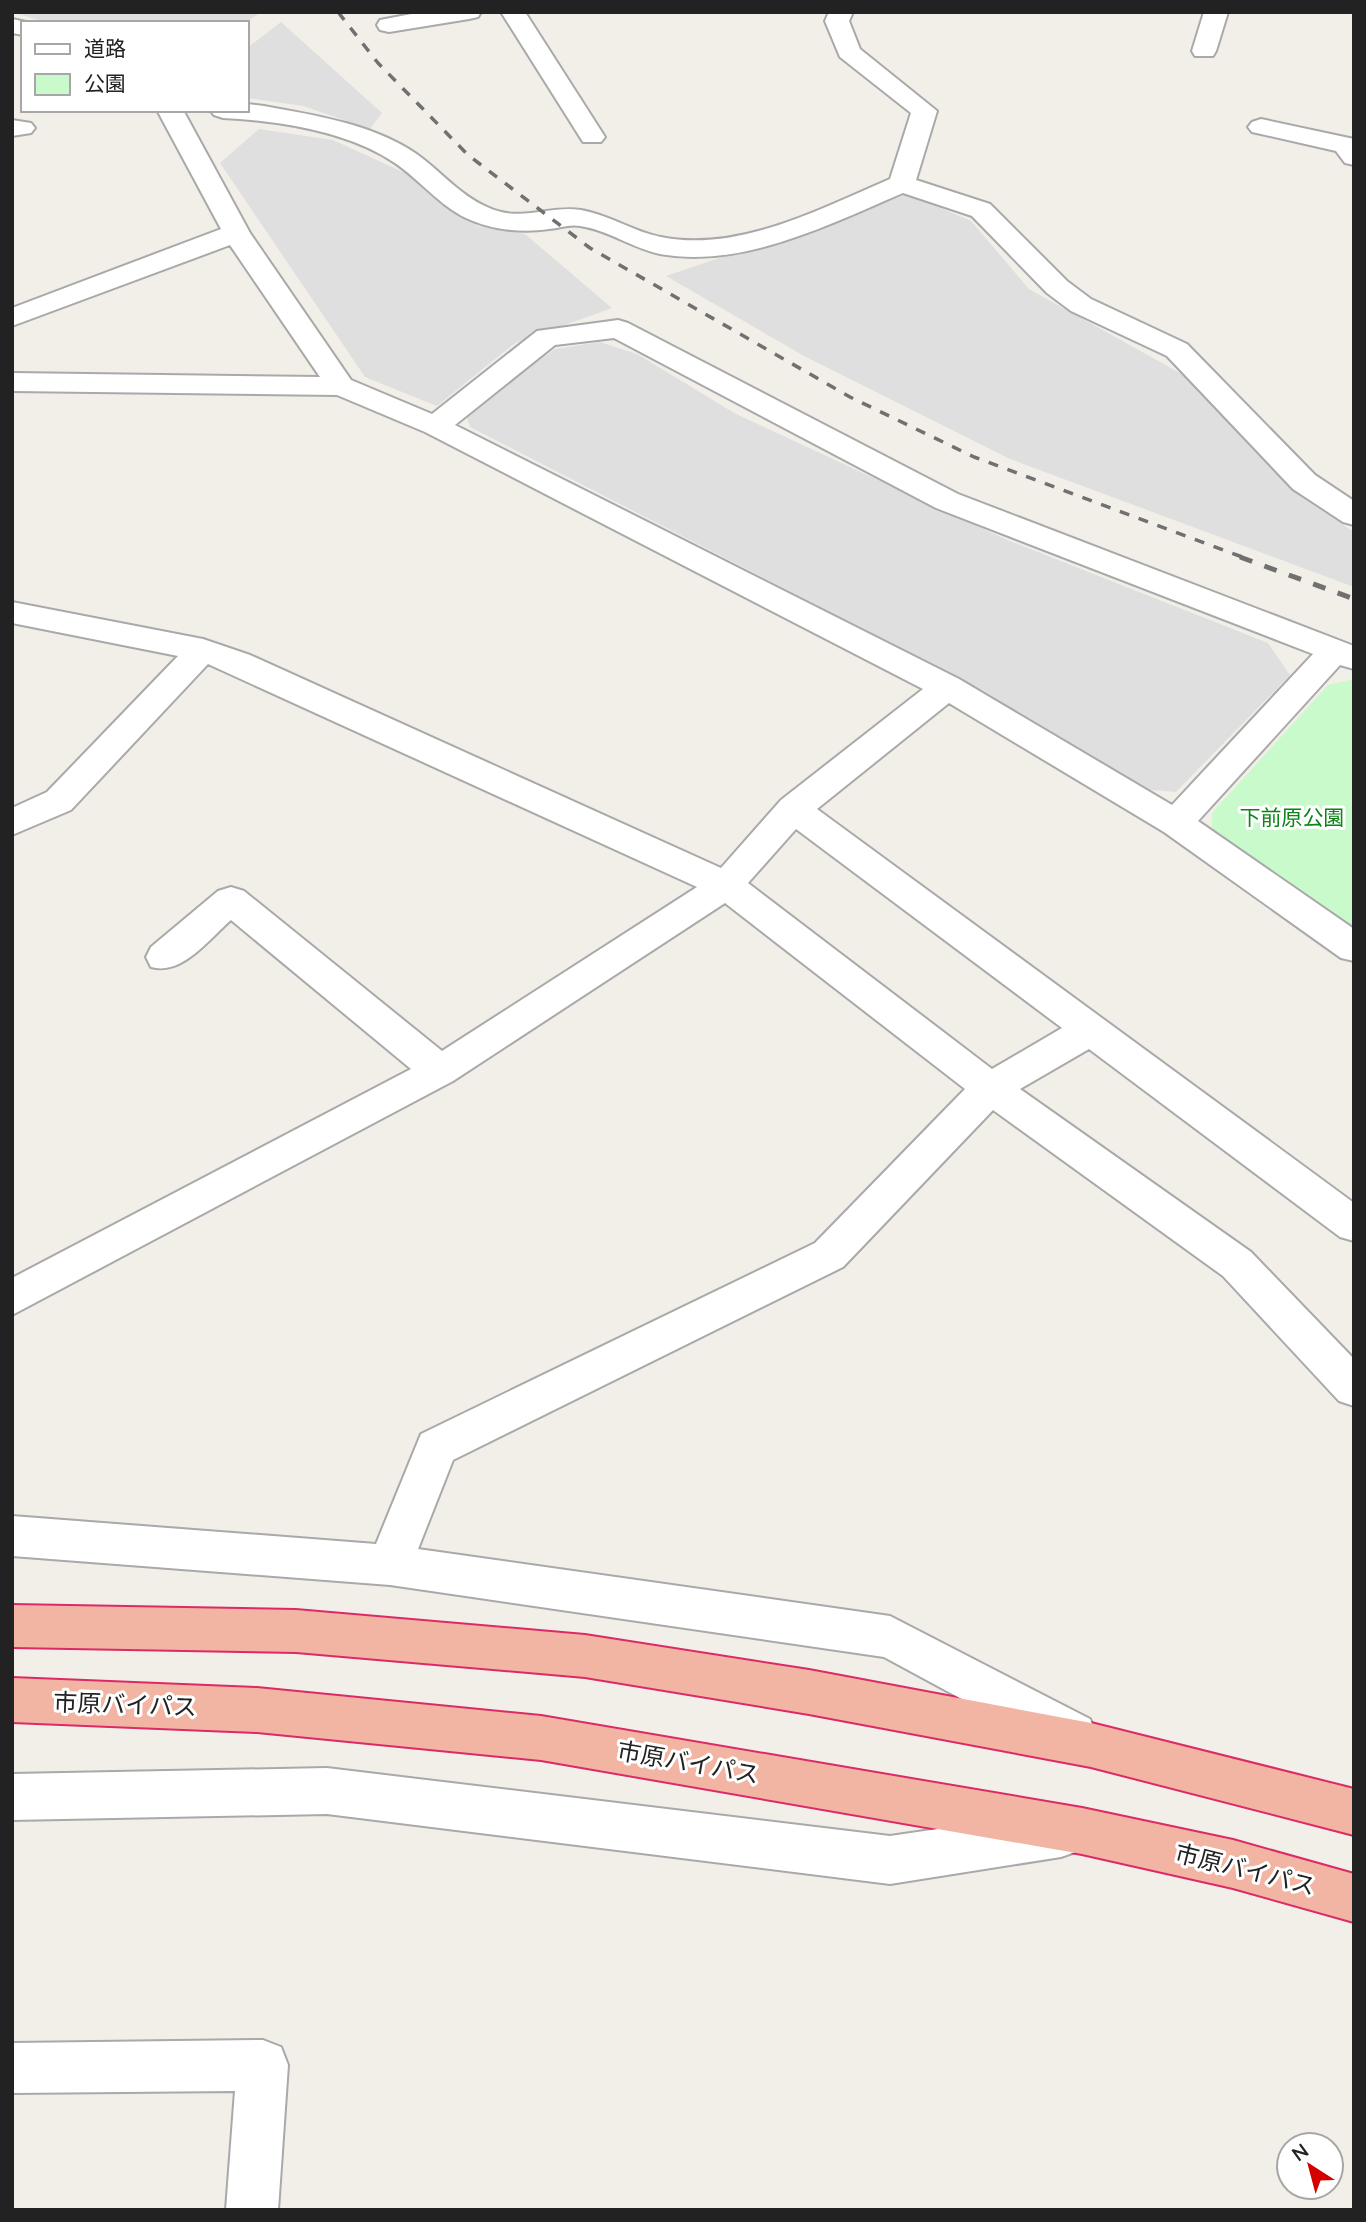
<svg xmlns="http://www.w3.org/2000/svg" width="1366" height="2222" viewBox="0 0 1366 2222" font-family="Lato,'Noto Sans JP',sans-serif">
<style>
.residential{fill:#e0dfdf}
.park{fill:#c8facc}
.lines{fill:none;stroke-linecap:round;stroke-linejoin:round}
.minor-casing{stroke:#a9a9a9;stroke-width:4}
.trunk-casing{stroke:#dc2a67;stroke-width:4}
.minor{fill:#fff;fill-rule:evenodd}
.trunk{fill:#f2b4a3;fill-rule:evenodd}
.rail-far1{stroke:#707070;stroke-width:3.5;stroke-dasharray:10 10;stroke-linecap:butt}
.rail{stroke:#707070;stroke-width:5;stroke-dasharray:13 13;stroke-linecap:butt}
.labels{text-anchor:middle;stroke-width:6;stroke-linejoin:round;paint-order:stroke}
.park-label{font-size:21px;fill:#0c8416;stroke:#fff}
.near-street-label{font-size:24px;fill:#222;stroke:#fff}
</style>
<rect width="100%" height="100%" fill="#f2efe9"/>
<path class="residential" d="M12,12H262L244,23H49Z
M281,22L382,113L370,129L303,106L247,98V48Z
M259,129L333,140L405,173L478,226L525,234L612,308L515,343L437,406L365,377L220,163Z
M908,194L971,221L1029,289L1198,383L1301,497L1354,532V587L1010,459L804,356L666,276Z
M600,342L637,354L736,414L1005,539L1268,643L1290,675L1176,792L1140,789L986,692L470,427L465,412L555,349Z"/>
<path class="park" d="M1354,679V931L1212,839V813L1328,685Z"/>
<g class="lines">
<defs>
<path id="minor" d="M422,12H481L478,17L469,19L389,32L380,30L377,25L380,20Z
M501,12H525L605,137L601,142H583Z
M829,12H853L849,21L860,49L937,111L916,180L990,204L1067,281L1091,299L1187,344L1315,475L1354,501V525L1343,522L1293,489L1167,356L1071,311L1047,293L972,216L903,193C830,224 742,269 660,254C632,248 608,230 580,226C569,224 560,228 549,229C522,233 491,230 466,218C439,205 420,180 395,163C347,131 280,121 223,118L214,115L210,110H247V104L264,106C314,115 372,124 415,153C440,170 459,195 487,207C520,223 549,205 581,210C610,215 634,232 661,237C738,253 822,208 890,179L911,113L840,57L825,21Z
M1204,12H1228L1216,51L1213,56H1195L1192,51Z
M12,19L31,23H23V35L12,33Z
M157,110H183L250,233L351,380L432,414L537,331L618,320L628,323L958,494L1354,646V669L1340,665L1198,821L1354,929V961L1341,958L1164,832L949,703L817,809L1354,1203V1241L1340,1237L1089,1049L1020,1089L1251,1252L1354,1359V1406L1339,1401L1223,1276L993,1110L843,1267L453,1460L418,1549L890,1616L1090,1719L1097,1735L1090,1751L1074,1757L1058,1751L884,1657L390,1585L12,1556V1516L376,1544L421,1434L815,1243L965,1089L725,903L453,1081L12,1315V1278L411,1069L231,920C209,939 182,976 151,967L146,957L151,947L218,891L231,887L244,891L442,1051L697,887L208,664L71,810L12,835V808L47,792L178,656L12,623V602L203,639L250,655L721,868L781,800L923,689L425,432L337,395L12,391V373L320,377L230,245L12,326V308L221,229ZM614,338L936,508L1313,654L1172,805L959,679L455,425L555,345ZM796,829L1062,1028L992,1069L748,883Z
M1261,119L1354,139V165L1345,163L1336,151L1252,132L1248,127L1252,122Z
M12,120L31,123L35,128L31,133L12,136Z
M327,1768L890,1836L1061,1811L1078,1817L1085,1834L1078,1851L1061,1857L890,1884L327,1814L12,1820V1774Z
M263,2040L281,2047L288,2065L278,2210H226L235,2091L12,2093V2043Z"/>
<path id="trunk" d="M12,1605L296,1610L585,1635L809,1670L1091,1723L1354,1789V1835L1091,1767L809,1714L585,1677L296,1652L12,1647Z
M12,1678L257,1688L541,1716L1082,1808L1233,1840L1354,1874V1922L1233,1888L1082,1854L541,1760L257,1732L12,1722Z"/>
</defs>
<use href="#minor" class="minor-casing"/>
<use href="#trunk" class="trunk-casing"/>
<use href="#minor" class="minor"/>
<use href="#trunk" class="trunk"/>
<path class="rail-far1" d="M338,12L378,63L468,155L590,248L850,397L974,457L1245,558"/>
<path class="rail" d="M1240,557L1354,599"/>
</g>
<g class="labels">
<g class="park-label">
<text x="1292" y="825">下前原公園</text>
</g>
<g class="near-street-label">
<text transform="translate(125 1705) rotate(2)" y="8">市原バイパス</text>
<text transform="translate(688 1763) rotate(10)" y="8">市原バイパス</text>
<text transform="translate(1245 1870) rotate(14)" y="8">市原バイパス</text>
</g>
</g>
<rect width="1366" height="2222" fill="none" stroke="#222222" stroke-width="28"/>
<rect x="21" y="21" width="228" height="91" fill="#ffffff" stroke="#a7a7a7" stroke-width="2"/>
<rect x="35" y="44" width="35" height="10" fill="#ffffff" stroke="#a7a7a7" stroke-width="2"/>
<text x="84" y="56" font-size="21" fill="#222222">道路</text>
<rect x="35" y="74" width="35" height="21" fill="#c8facc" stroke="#a7a7a7" stroke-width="2"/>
<text x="84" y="91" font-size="21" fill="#222222">公園</text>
<g transform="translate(1310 2166) rotate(324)"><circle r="33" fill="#ffffff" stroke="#a7a7a7" stroke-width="2"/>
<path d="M0-5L12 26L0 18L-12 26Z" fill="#d40000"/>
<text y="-10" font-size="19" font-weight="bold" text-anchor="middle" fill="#222222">N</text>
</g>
</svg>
